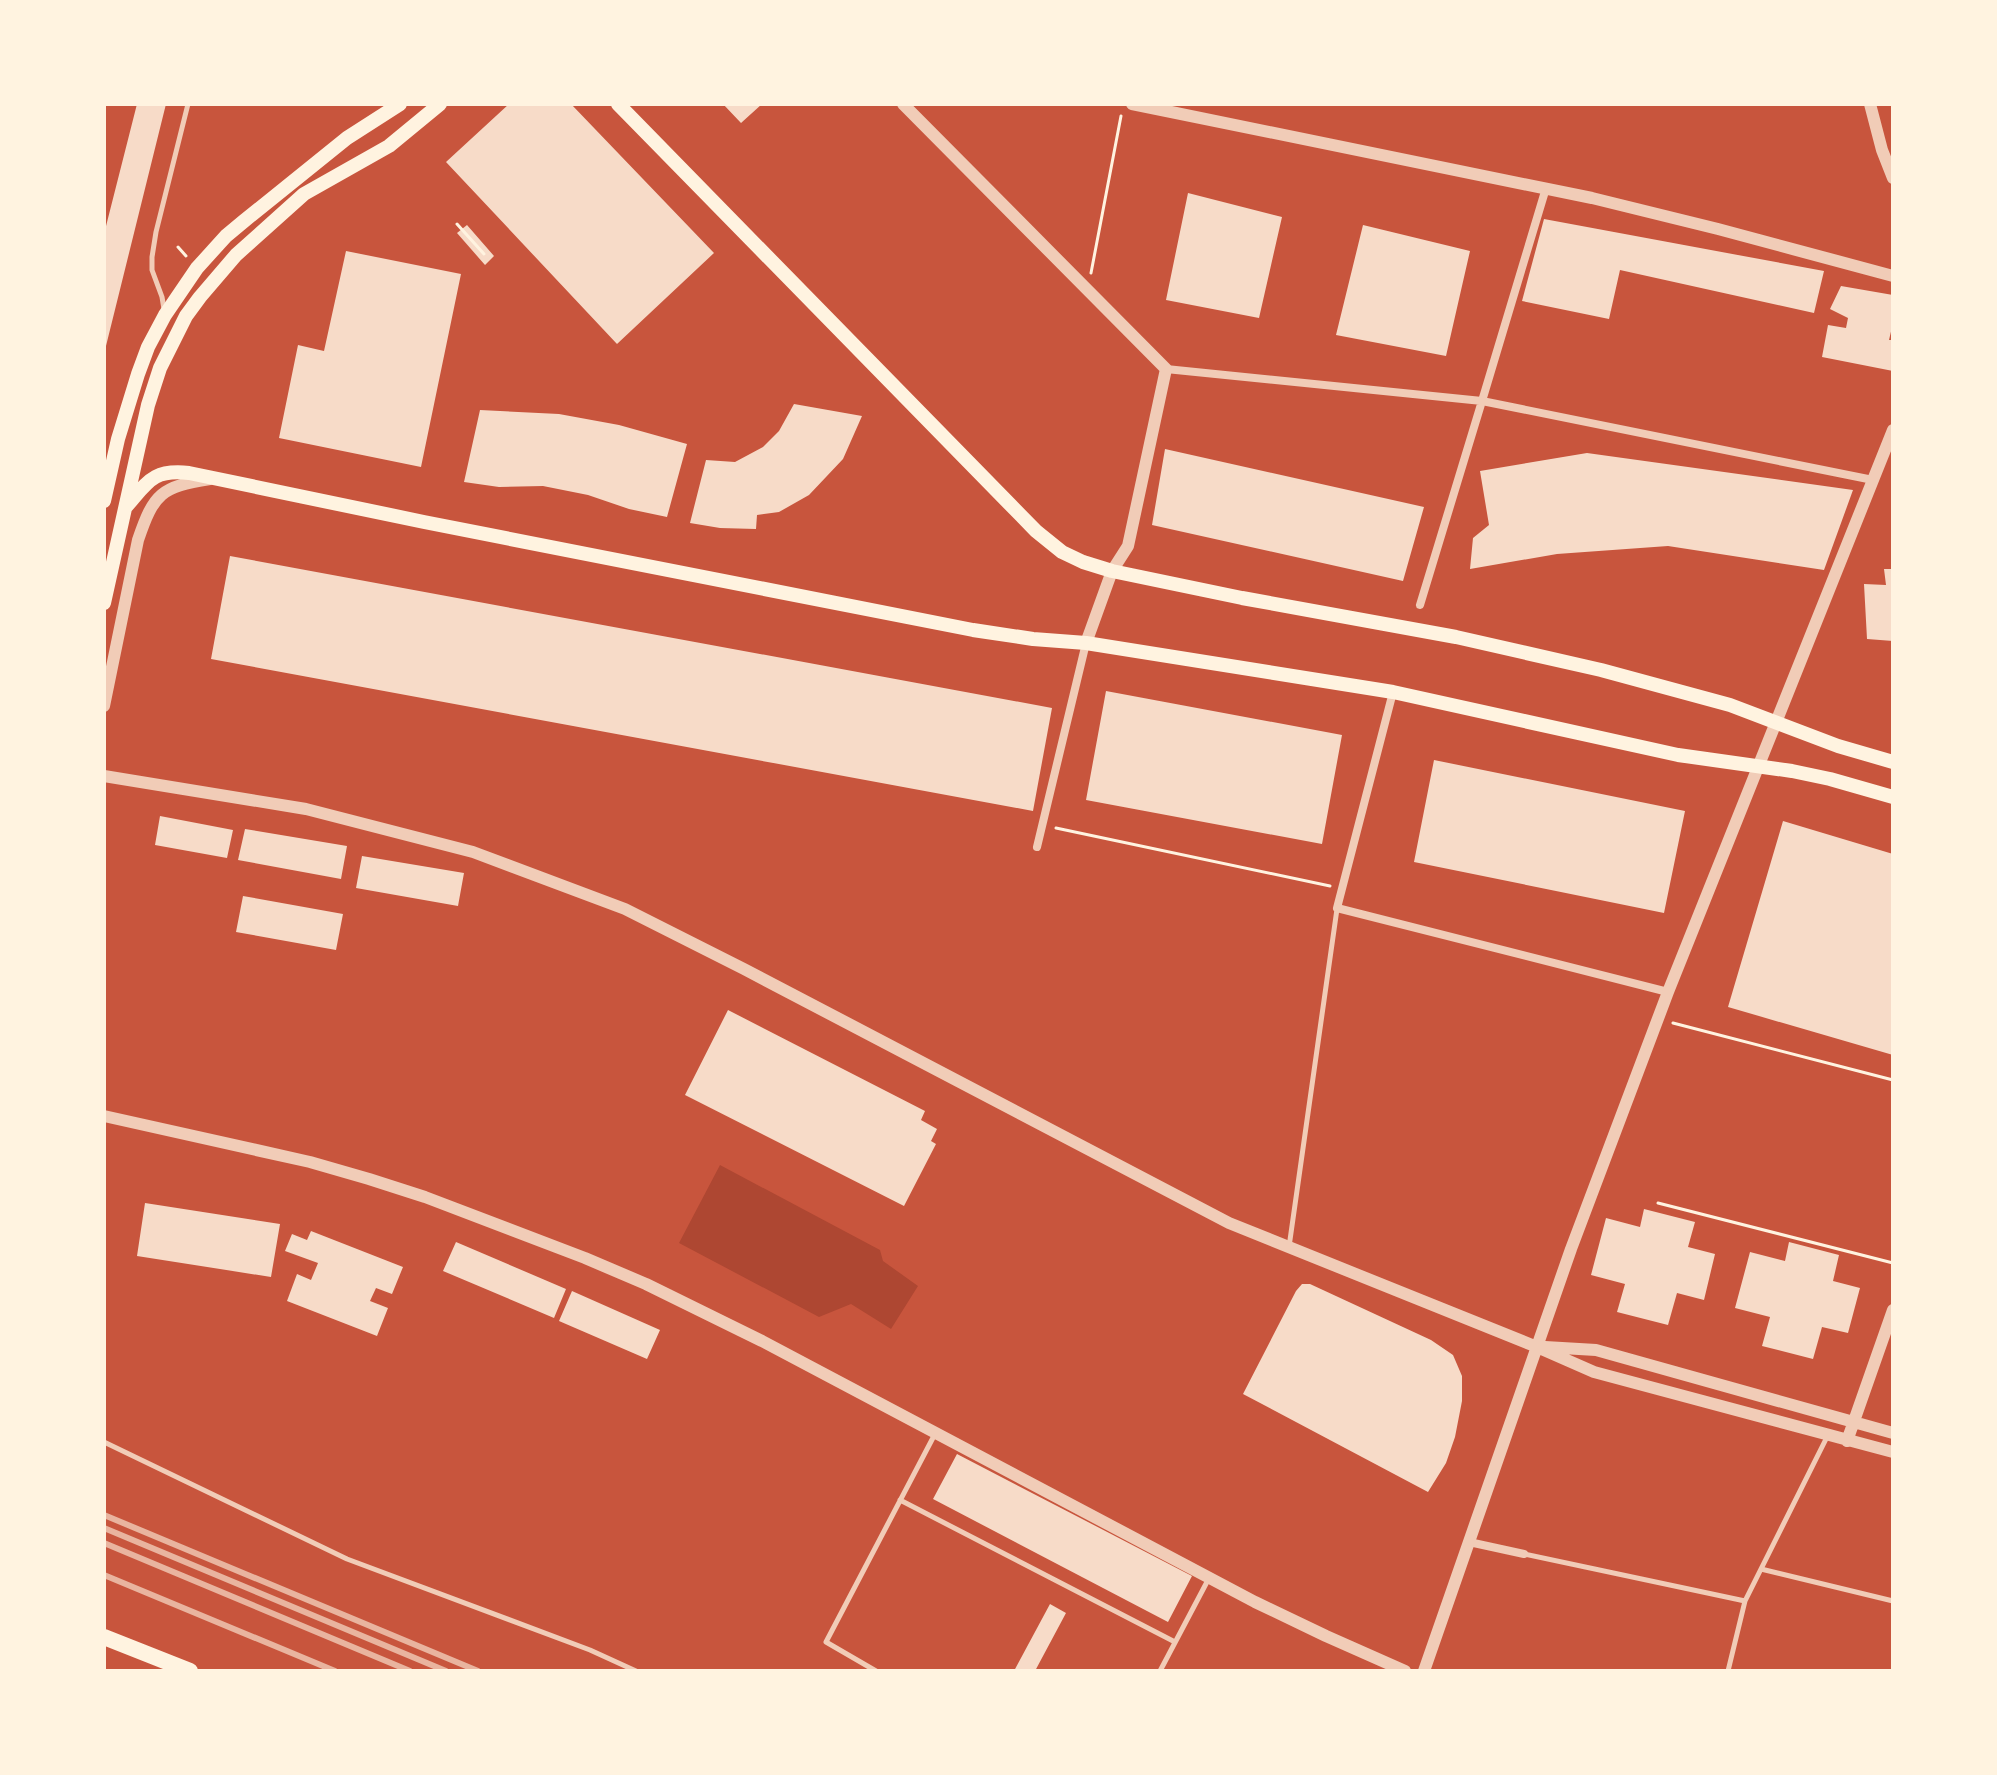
<svg xmlns="http://www.w3.org/2000/svg" width="1997" height="1775" viewBox="0 0 1997 1775" font-family="Figtree,sans-serif">
<style>
.green{fill:#ae4732}
.building{fill:#f7dbc8}
.lines{fill:none;stroke-linecap:round;stroke-linejoin:round}
.path{stroke:#fff3e0;stroke-width:3}
.service{stroke:#f1ccb7;stroke-width:5}
.minor{stroke:#f1ccb7;stroke-width:8}
.tertiary{stroke:#f1ccb7;stroke-width:12}
.secondary{stroke:#fff3e0;stroke-width:14}
.trunk{stroke:#fff3e0;stroke-width:16}
.rail{stroke:#e9b49f;stroke-width:6}
</style>
<rect width="100%" height="100%" fill="#c8553d"/>
<path class="green" d="M720,1165L880,1250L883,1261L918,1286L891,1329L851,1304L819,1317L679,1243Z"/>
<path class="building" d="M137,104H166L104,354V234Z
M509,104H571L714,253L617,344L446,162Z
M723,104H762L741,123Z
M1188,193L1282,217L1259,318L1166,300Z
M1544,219L1824,271L1814,313L1620,270L1609,319L1522,301Z
M467,225L494,256L485,265L457,233Z
M1363,225L1470,251L1446,356L1336,335Z
M346,251L461,274L421,467L279,438L298,345L324,351Z
M1841,286L1893,295V323L1889,340H1893V371L1822,357L1828,325L1846,328L1848,318L1830,309Z
M794,404L862,416L843,459L809,495L779,512L757,515L756,529L720,528L690,523L706,460L735,462L763,447L779,431Z
M480,410L559,414L619,425L687,444L667,517L629,509L588,495L543,486L499,487L464,482Z
M1165,449L1424,507L1403,581L1152,525Z
M1587,453L1853,490L1824,570L1668,546L1557,554L1470,569L1473,538L1489,525L1480,471Z
M230,556L1052,708L1033,811L211,659Z
M1884,569H1893V641L1867,639L1864,584L1886,585Z
M1106,691L1342,735L1322,844L1086,800Z
M1434,760L1685,811L1664,913L1414,862Z
M160,816L233,830L227,858L155,845Z
M1783,821L1893,854V1055L1728,1007Z
M245,829L347,846L341,879L238,860Z
M362,856L464,873L458,906L356,888Z
M243,896L343,914L336,950L236,932Z
M728,1010L925,1111L921,1120L937,1129L931,1141L936,1144L904,1206L685,1095Z
M145,1203L280,1224L271,1277L137,1256Z
M1644,1209L1695,1222L1688,1247L1715,1254L1704,1300L1677,1293L1668,1325L1617,1312L1625,1284L1591,1275L1606,1218L1640,1227Z
M311,1231L403,1267L392,1294L376,1288L370,1301L388,1308L377,1336L287,1301L297,1274L311,1280L318,1263L285,1251L292,1234L307,1240Z
M456,1242L566,1289L554,1318L443,1271Z
M1789,1242L1839,1255L1833,1281L1860,1288L1848,1333L1822,1327L1813,1359L1762,1346L1770,1317L1735,1308L1750,1252L1785,1261Z
M1302,1284H1310L1431,1340L1453,1355L1462,1376V1401L1455,1437L1446,1463L1428,1492L1243,1394L1296,1291Z
M572,1291L660,1330L647,1359L559,1321Z
M957,1454L1192,1576L1168,1622L933,1499Z
M1050,1604L1066,1613L1035,1671H1014Z"/>
<g class="lines">
<path class="path" d="M457,224L484,254
M178,247L186,256
M1091,273L1121,116
M1056,828L1330,886
M1673,1023L1893,1080
M1658,1203L1893,1263"/>
<path class="service" d="M164,309L162,297L152,270V257L156,232L188,104
M1289,1247L1337,909
M104,1442L347,1559L590,1650L636,1671
M900,1500L1175,1642
M1524,1554L1745,1601
M1761,1569L1893,1601
M876,1671L826,1642L936,1432
M1160,1671L1208,1580
M1728,1671L1745,1601L1827,1437"/>
<path class="minor" d="M1166,369L1482,401L1546,188
M1420,605L1482,401L1873,480
M1393,692L1337,908L1668,992
M1037,847L1086,643
M1469,1542L1524,1554"/>
<path class="tertiary" d="M903,104L1166,369L1128,546L1112,571L1086,643
M1132,104L1592,198L1718,229L1893,276
M1870,104L1882,150L1893,178
M104,706L138,540C154,493 161,487 210,479
M104,776L306,809L473,852L625,909L744,969L1229,1223L1537,1347L1594,1372L1893,1452
M104,1116L310,1162L369,1179L425,1197L585,1258L646,1284L762,1341L1255,1602L1326,1636L1405,1671
M1545,1347L1596,1350L1893,1433
M1847,1441L1893,1310
M1424,1671L1571,1249L1668,992L1893,430"/>
<path class="secondary" d="M618,104L1036,531L1062,552L1083,562L1112,571L1242,598L1456,637L1601,670L1730,705L1838,746L1893,762
M104,501L118,439L138,374L148,347L165,315L197,268L226,236L244,221L347,138L400,104
M125,508C148,482 152,469 189,473L424,522L973,630L1033,639L1086,643L1393,692L1678,755L1792,771L1830,779L1893,797
M104,603L148,405L160,368L186,316L200,297L236,255L304,194L389,146L440,104"/>
<path class="trunk" d="M104,1637L190,1671"/>
<path class="rail" d="M104,1515L478,1671
M104,1528L446,1671
M104,1543L410,1671
M104,1575L335,1671"/>
</g>
<rect width="1997" height="1775" fill="none" stroke="#fff3e0" stroke-width="212"/>
</svg>
